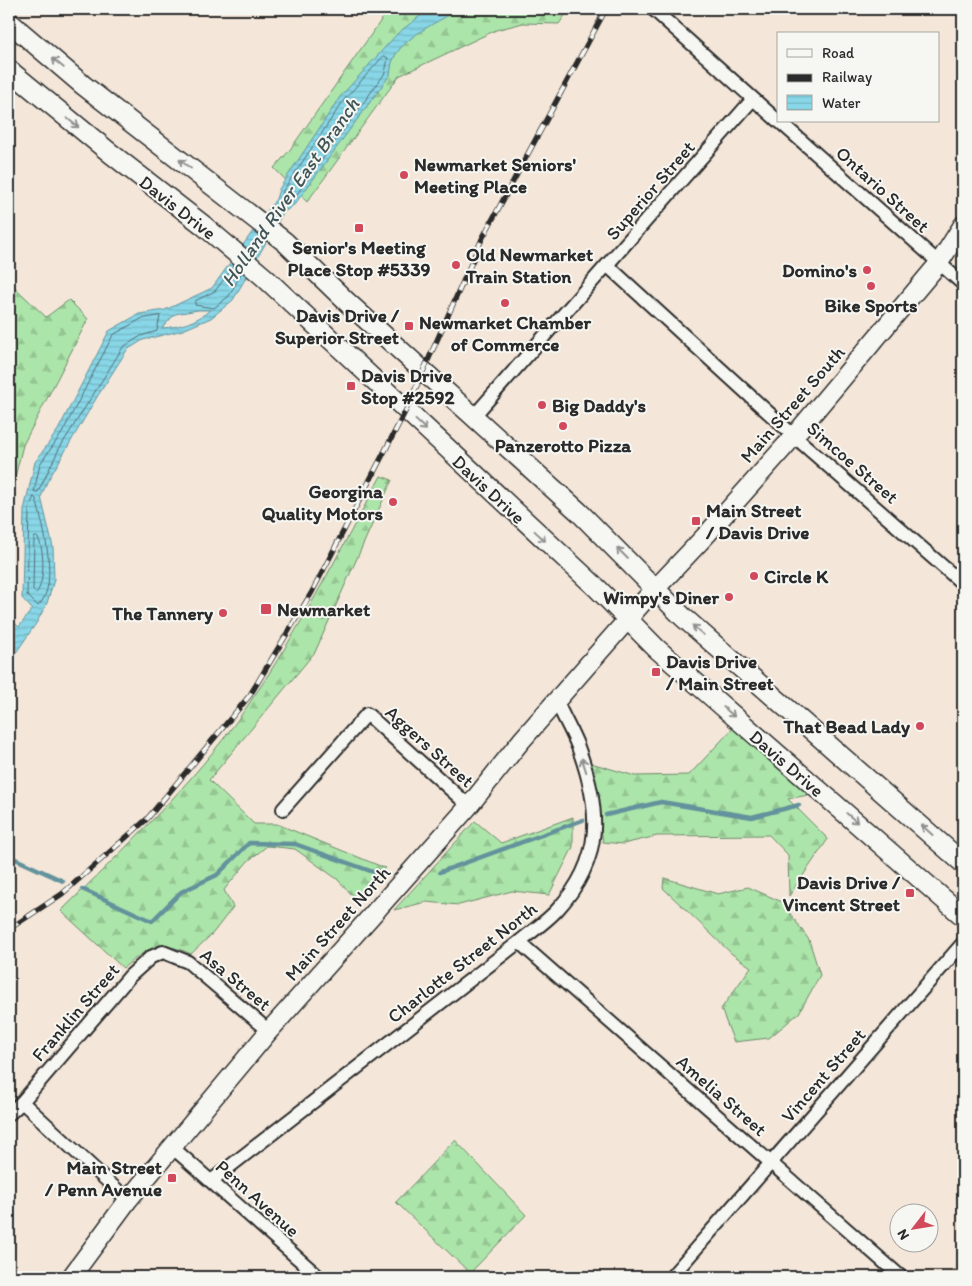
<svg xmlns="http://www.w3.org/2000/svg" width="972" height="1286" viewBox="0 0 972 1286" font-family="Itim,sans-serif">
<style>
.forest{fill:url(#forest-firs);stroke:#6c886a}
.water{fill:url(#water-rules);stroke:#63929c;fill-rule:evenodd}
.lines{fill:none;stroke-linecap:round;stroke-linejoin:round}
.shore{stroke:#506f76;stroke-width:1}
.stream{stroke:#63929c;stroke-width:4.5}
.street-casing{stroke:#2b2b2b;stroke-width:16}
.secondary-casing{stroke:#2b2b2b;stroke-width:21}
.primary-casing{stroke:#2b2b2b;stroke-width:22}
.street{stroke:#f6f6f2;stroke-width:12}
.secondary{stroke:#f6f6f2;stroke-width:18}
.primary{stroke:#f6f6f2;stroke-width:19}
.rail-casing{stroke:#2b2b2b;stroke-width:5.5}
.rail{stroke:#f6f6f2;stroke-width:4;stroke-dasharray:11;stroke-linecap:butt}
.oneway{stroke:#90908e}
.poi-dot{fill:#d1495b;stroke:#f6f6f2;stroke-width:2}
.labels{text-anchor:middle;stroke-width:4;stroke-linejoin:round;paint-order:stroke}
.poi-label{font-size:19px;font-weight:bold;fill:#2b2b2b;stroke:#f6f6f2;text-anchor:start}
.street-label{font-size:19px;fill:#2b2b2b;stroke:#f6f6f2}
.water-label{font-size:20px;font-style:italic;fill:#42565a;stroke:#f6f6f2}
</style>
<defs>
<pattern id="forest-firs" width="22" height="20" patternUnits="userSpaceOnUse" patternTransform="scale(1.25)"><rect width="22" height="20" fill="#ace5a9"/><path d="M5 1l3.5 6h-7zM16 11l3.5 6h-7z" fill="#94c592"/></pattern>
<pattern id="water-rules" width="6" height="5" patternUnits="userSpaceOnUse" patternTransform="scale(1.25)"><rect width="6" height="5" fill="#88d6e7"/><path d="M0 2.5h6" fill="none" stroke="#76b8c6"/></pattern>
</defs>
<rect width="100%" height="100%" fill="#f4e7d9"/>
<filter id="ink" filterUnits="userSpaceOnUse"><feTurbulence type="fractalNoise" baseFrequency=".02" numOctaves="2"/><feDisplacementMap in="SourceGraphic" scale="10" xChannelSelector="R" yChannelSelector="G"/><feConvolveMatrix kernelMatrix="1 2 1 2 8 2 1 2 1" color-interpolation-filters="sRGB"/></filter>
<g filter="url(#ink)">
<path class="forest" d="M389,9H569L559,24L523,23L496,30L399,76L307,202L274,168L289,151Z
M9,282L46,317L69,300L88,319L23,445L9,501Z
M381,476L392,480L315,652L209,780L254,824H277L385,868L355,898L337,879L295,849L267,846L248,861L224,890L233,907L213,933L191,954C158,939 150,947 123,968L61,911C125,848 192,785 244,711C296,637 337,556 381,476Z
M736,725L813,794L788,799L828,839L789,896L788,855L769,835L657,836L623,844L603,842L591,763L635,776L689,775Z
M573,817V847L549,895L512,891L459,905L426,902L394,910L475,821L501,843Z
M664,878L718,894L748,887L782,902L809,940L820,975L799,1013L769,1038L734,1042L721,1009L751,967L732,954L663,888Z
M455,1140L526,1215L470,1273L396,1202Z"/>
<path class="water" d="M429,9H461C442,19 401,38 393,60C391,64 391,70 390,75L295,204L283,213L233,300L211,318L183,330L143,340L127,350L97,397L47,482L41,497L53,547L54,580L47,603L37,622L9,663V624L12,620L19,627L32,609L22,598L24,510L35,462L58,430L109,331L139,314L165,310L212,288L276,199L279,189L340,97L398,33ZM198,310H210C196,322 180,327 162,328L175,314Z"/>
<g class="lines">
<path class="shore" d="M384,56L388,58L385,73L292,201L279,209L283,191L344,100Z
M234,266L215,291L195,301V305L214,308L229,296L242,272
M160,316L157,331L141,336L123,347L59,449L38,492H34L40,464L62,433L113,335L141,319Z
M34,497L36,499C43,525 60,586 38,606L27,595L29,510Z
M37,537C45,545 45,585 36,593L33,591L34,538Z"/>
<path class="stream" d="M606,815L661,802L752,817L799,805
M9,856L63,881
M440,872L583,820
M82,889L152,921L181,892L217,875L249,843L295,844L376,873"/>
<defs>
<path id="street" d="M653,9L778,121
M779,121L963,284
M608,266L794,436L963,584
M474,416L753,99
M283,809L367,714L469,806
M519,942L901,1277
M22,1102L128,1200
M9,1114L22,1102L130,976L151,957L163,952L188,962L269,1031
M172,1147L319,1277
M211,1181L519,942C531,932 546,922 557,910C604,859 601,809 578,747C572,731 563,717 557,702
M671,1277L963,943"/>
<path id="secondary" d="M71,1277L128,1200L269,1031L469,806L521,741L642,603L708,533L794,436L939,263L963,225"/>
<path id="primary" d="M9,22L83,85L285,242L347,302L579,512L683,617L963,863
M9,70L109,152L203,225L264,277L598,589L656,648L963,916"/>
</defs>
<use href="#street" class="street-casing"/>
<use href="#secondary" class="secondary-casing"/>
<use href="#primary" class="primary-casing"/>
<use href="#street" class="street"/>
<use href="#secondary" class="secondary"/>
<use href="#primary" class="primary"/>
<defs>
<path id="rail" d="M9,929L62,894L147,819L250,695L312,592L406,410L482,239L606,9"/>
</defs>
<use href="#rail" class="rail-casing"/>
<use href="#rail" class="rail"/>
</g>
<defs><path id="oneway-shaft" d="M-6 0H5M1.5-3L5.5 0L1.5 3" fill="none" stroke-width="1.6" stroke-linecap="round" stroke-linejoin="round" transform="scale(1.25)"/></defs>
<g class="oneway">
<use href="#oneway-shaft" transform="translate(58 63) rotate(-140)"/>
<use href="#oneway-shaft" transform="translate(73 123) rotate(39)"/>
<use href="#oneway-shaft" transform="translate(185 164) rotate(-143)"/>
<use href="#oneway-shaft" transform="translate(421 425) rotate(43)"/>
<use href="#oneway-shaft" transform="translate(540 536) rotate(43)"/>
<use href="#oneway-shaft" transform="translate(622 553) rotate(-135)"/>
<use href="#oneway-shaft" transform="translate(698 630) rotate(-139)"/>
<use href="#oneway-shaft" transform="translate(729 712) rotate(41)"/>
<use href="#oneway-shaft" transform="translate(584 765) rotate(-108)"/>
<use href="#oneway-shaft" transform="translate(852 818) rotate(41)"/>
<use href="#oneway-shaft" transform="translate(927 830) rotate(-138)"/>
</g>
</g>
<g class="poi-dot">
<circle cx="404" cy="175" r="5"/>
<rect x="354" y="223" width="10" height="10" rx="2.5"/>
<circle cx="456" cy="265" r="5"/>
<circle cx="867" cy="270" r="5"/>
<circle cx="871" cy="286" r="5"/>
<circle cx="505" cy="303" r="5"/>
<rect x="404" y="321" width="10" height="10" rx="2.5"/>
<rect x="346" y="381" width="10" height="10" rx="2.5"/>
<circle cx="542" cy="405" r="5"/>
<circle cx="563" cy="426" r="5"/>
<circle cx="393" cy="502" r="5"/>
<rect x="691" y="516" width="10" height="10" rx="2.5"/>
<circle cx="754" cy="576" r="5"/>
<circle cx="729" cy="597" r="5"/>
<rect x="260" y="603" width="12" height="12" rx="2.5"/>
<circle cx="223" cy="613" r="5"/>
<rect x="651" y="667" width="10" height="10" rx="2.5"/>
<circle cx="920" cy="726" r="5"/>
<rect x="905" y="888" width="10" height="10" rx="2.5"/>
<rect x="167" y="1173" width="10" height="10" rx="2.5"/>
</g>
<g class="labels">
<g class="poi-label">
<text x="414" y="171">Newmarket Seniors'<tspan x="414" dy="22">Meeting Place</tspan></text>
<text x="359" y="254" text-anchor="middle">Senior's Meeting<tspan x="359" dy="22">Place Stop #5339</tspan></text>
<text x="466" y="261">Old Newmarket<tspan x="466" dy="22">Train Station</tspan></text>
<text x="857" y="277" text-anchor="end">Domino's</text>
<text x="871" y="312" text-anchor="middle">Bike Sports</text>
<text x="399" y="322" text-anchor="end">Davis Drive /<tspan x="399" dy="22">Superior Street</tspan></text>
<text x="505" y="329" text-anchor="middle">Newmarket Chamber<tspan x="505" dy="22">of Commerce</tspan></text>
<text x="361" y="382">Davis Drive<tspan x="361" dy="22">Stop #2592</tspan></text>
<text x="552" y="412">Big Daddy's</text>
<text x="563" y="452" text-anchor="middle">Panzerotto Pizza</text>
<text x="383" y="498" text-anchor="end">Georgina<tspan x="383" dy="22">Quality Motors</tspan></text>
<text x="706" y="517">Main Street<tspan x="706" dy="22">/ Davis Drive</tspan></text>
<text x="764" y="583">Circle K</text>
<text x="719" y="604" text-anchor="end">Wimpy's Diner</text>
<text x="277" y="616">Newmarket</text>
<text x="213" y="620" text-anchor="end">The Tannery</text>
<text x="666" y="668">Davis Drive<tspan x="666" dy="22">/ Main Street</tspan></text>
<text x="910" y="733" text-anchor="end">That Bead Lady</text>
<text x="900" y="889" text-anchor="end">Davis Drive /<tspan x="900" dy="22">Vincent Street</tspan></text>
<text x="162" y="1174" text-anchor="end">Main Street<tspan x="162" dy="22">/ Penn Avenue</tspan></text>
</g>
<g class="street-label">
<text transform="translate(883 189) rotate(42)" y="7">Ontario Street</text>
<text transform="translate(650 190) rotate(-49)" y="7">Superior Street</text>
<text transform="translate(178 207) rotate(38)" y="7">Davis Drive</text>
<text transform="translate(792 404) rotate(-49)" y="7">Main Street South</text>
<text transform="translate(853 462) rotate(41)" y="7">Simcoe Street</text>
<text transform="translate(489 489) rotate(43)" y="7">Davis Drive</text>
<text transform="translate(430 746) rotate(42)" y="7">Aggers Street</text>
<text transform="translate(787 763) rotate(41)" y="7">Davis Drive</text>
<text transform="translate(337 923) rotate(-48)" y="7">Main Street North</text>
<text transform="translate(462 962) rotate(-38)" y="7">Charlotte Street North</text>
<text transform="translate(236 979) rotate(40)" y="7">Asa Street</text>
<text transform="translate(75 1012) rotate(-49)" y="7">Franklin Street</text>
<text transform="translate(823 1075) rotate(-49)" y="7">Vincent Street</text>
<text transform="translate(722 1095) rotate(41)" y="7">Amelia Street</text>
<text transform="translate(258 1198) rotate(42)" y="7">Penn Avenue</text>
</g>
<g class="water-label">
<text transform="translate(290 192) rotate(-55)" y="7">Holland River East Branch</text>
</g>
</g>
<rect width="972" height="1286" fill="none" stroke="#f6f6f2" stroke-width="30"/>
<rect x="15" y="15" width="942" height="1256" fill="none" stroke="#2b2b2b" stroke-width="2" filter="url(#ink)"/>
<rect x="777" y="32" width="162" height="90" fill="#f6f6f2" stroke="#a5a5a2"/>
<rect x="787" y="49" width="25" height="8" fill="#f6f6f2" stroke="#a5a5a2"/>
<text x="822" y="58" font-size="15" fill="#2b2b2b">Road</text>
<rect x="787" y="74" width="25" height="8" fill="#2b2b2b" stroke="#a5a5a2"/>
<text x="822" y="82" font-size="15" fill="#2b2b2b">Railway</text>
<rect x="787" y="95" width="25" height="15" fill="url(#water-rules)" stroke="#a5a5a2"/>
<text x="822" y="108" font-size="15" fill="#2b2b2b">Water</text>
<g transform="translate(914 1228) rotate(239)"><circle r="24" fill="#f6f6f2" stroke="#a5a5a2"/>
<path d="M0-4L9 19L0 12L-9 19Z" fill="#d1495b"/>
<text y="-8" font-size="14" font-weight="bold" text-anchor="middle" fill="#2b2b2b">N</text>
</g>
</svg>
